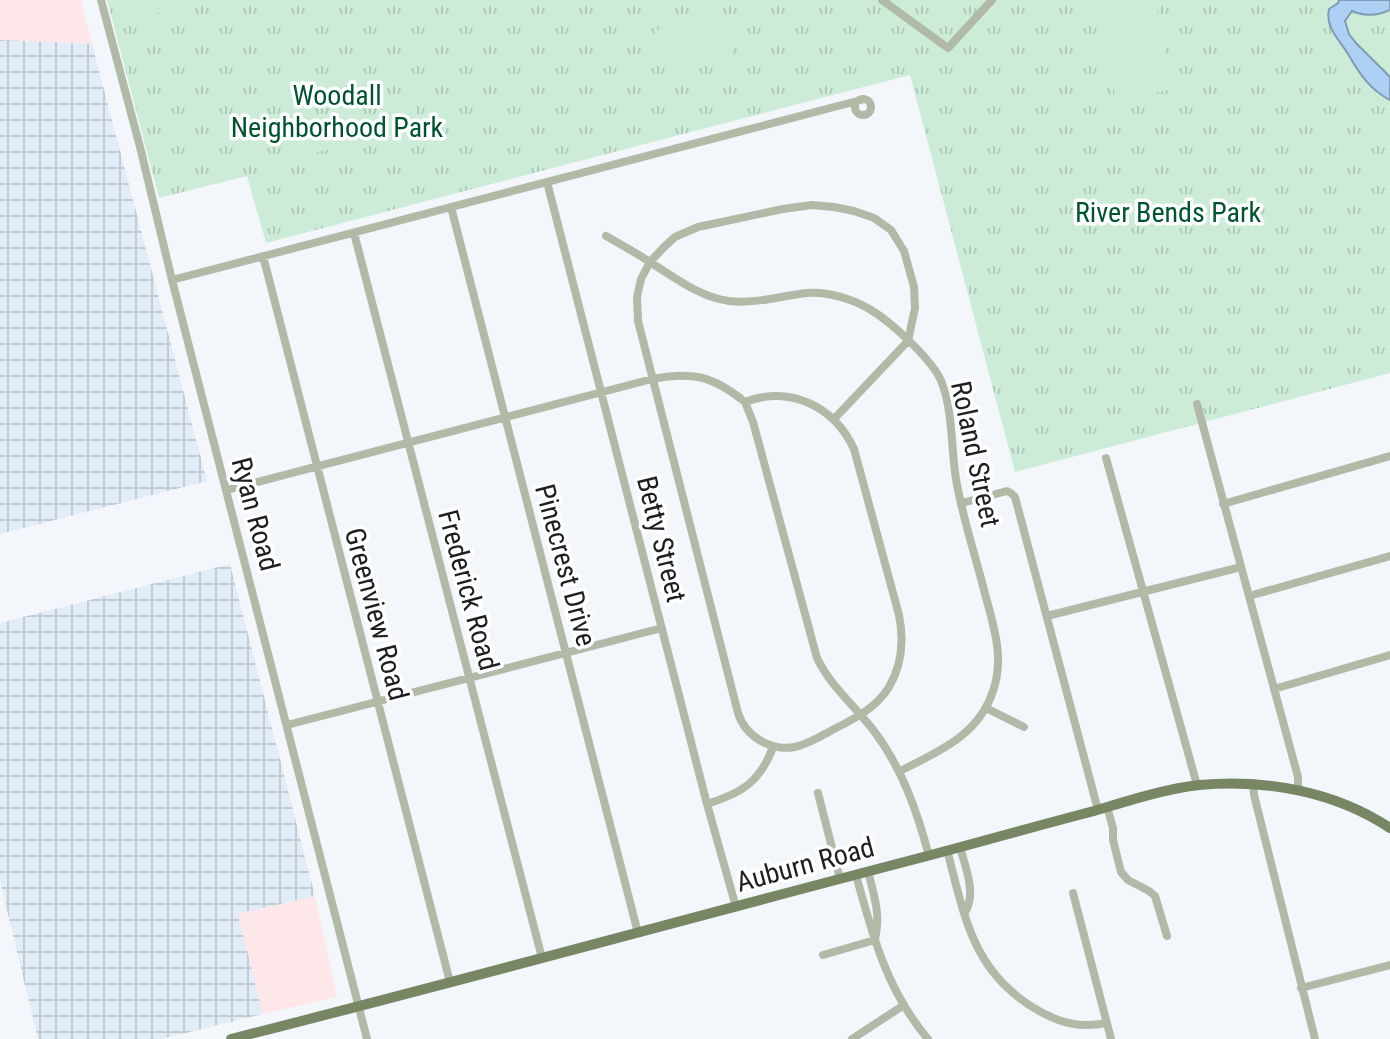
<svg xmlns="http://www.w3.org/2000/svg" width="1390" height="1039" viewBox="0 0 1390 1039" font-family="'Roboto Condensed',sans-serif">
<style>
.commercial{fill:#fde7e8}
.industrial{fill:url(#industrial-grid)}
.grass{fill:url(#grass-tufts)}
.pitch{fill:#ccecd8}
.water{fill:#acd1f4;stroke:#819bb4;stroke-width:2}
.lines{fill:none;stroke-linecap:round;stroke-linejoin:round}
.minor{stroke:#b1baa7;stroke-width:8}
.major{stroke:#778764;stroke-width:10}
.labels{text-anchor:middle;stroke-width:7;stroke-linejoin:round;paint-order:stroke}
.park-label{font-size:28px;fill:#005331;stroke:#fff}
.street-label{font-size:28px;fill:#1d1e20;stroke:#fff}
</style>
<defs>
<pattern id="industrial-grid" width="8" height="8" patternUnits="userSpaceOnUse" patternTransform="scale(2)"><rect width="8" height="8" fill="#e2edf7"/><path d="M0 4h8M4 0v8" fill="none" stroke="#c1cbd3"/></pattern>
<pattern id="grass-tufts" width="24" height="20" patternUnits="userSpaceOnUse" patternTransform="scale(2)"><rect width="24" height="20" fill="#ccecd8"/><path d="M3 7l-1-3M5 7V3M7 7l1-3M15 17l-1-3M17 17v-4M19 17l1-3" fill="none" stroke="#afcab9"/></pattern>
</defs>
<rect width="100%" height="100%" fill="#f3f7fc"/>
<path class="commercial" d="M0,0H81L92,44L0,40Z
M315,896L337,997L263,1014L238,914Z"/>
<path class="industrial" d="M0,40L92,44L207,481L0,534Z
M230,564L315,896L238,914L263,1014L161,1039H38L0,881V623Z"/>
<path class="grass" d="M107,0H1390V373L1015,472L910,75L266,243L247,176L159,198Z"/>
<path class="pitch" d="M142,0H205L147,16Z
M1143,0H1155L1174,89L1116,101L1097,9Z
M704,10L743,25L729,62L709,55L698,48L697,40L692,57L687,66L649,47L667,11L686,20L697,29Z
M412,98L420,132L390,139L382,106Z
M323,118L330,149L302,155L295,125Z"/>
<path class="water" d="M1339,0H1390V10C1378,16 1364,16 1352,11L1345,21L1349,34L1356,43L1390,77V100C1370,90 1359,73 1348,54C1339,39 1325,28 1329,9L1338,3Z"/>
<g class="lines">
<path class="minor" d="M101,0L140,147L172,280L367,1039
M882,0L948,48L992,0
M855 107a8 8 0 1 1 16 0a8 8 0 1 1-16 0Z
M547,182L707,804L736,907
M451,207L638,933
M354,233L542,958
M606,236C622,245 638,254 653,264C677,279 700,297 729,301C756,304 780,296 807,293C827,291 853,299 871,310C891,322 934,361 942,383C953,413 951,448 956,479C962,516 975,554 984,590C993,624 1005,657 993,691C979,735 938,752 900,771
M263,256L450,982
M172,280L861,100
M745,402L753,422L817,658C831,687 855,706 874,731C902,768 917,811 929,856
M1197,404L1298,777V789
M1106,458L1197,785
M227,490L652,379C692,371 713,376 745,402C790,385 834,406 854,449L899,615C904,640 902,665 889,687C877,707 856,718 836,728C810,742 790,757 761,741C749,734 742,726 738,713L638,321L637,297L641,279L650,262L664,247L675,237L698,227L783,209L812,205L834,207L854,211L874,218L891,230L904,251L914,287L915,308L908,341L834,419
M962,503L1007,491L1011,493L1015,497L1098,810
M1223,504L1390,456
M1249,596L1390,556
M1047,616L1241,567
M1274,689L1390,655
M986,708L1024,727
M287,725L662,628
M1253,784L1254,795L1315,1039
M818,793L840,879
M707,804C742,793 760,782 773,747
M1107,807L1113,828V840L1121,872L1128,880L1149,891L1155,896L1167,936
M960,847C965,866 977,894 965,912
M947,850C965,918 973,975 1041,1012C1063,1024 1082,1028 1107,1023
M868,871C874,896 881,914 875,939
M856,875C872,934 887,991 928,1039
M1073,893L1111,1039
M823,955L875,940
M1301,988L1390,965
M852,1039L904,1005"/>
<path class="major" d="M231,1039C457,982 682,920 908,861C970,845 1032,827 1094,811C1128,801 1164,789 1199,785C1265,779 1334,791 1390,828"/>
</g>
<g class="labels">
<g class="park-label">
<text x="337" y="105">Woodall<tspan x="337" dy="32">Neighborhood Park</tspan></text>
<text x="1168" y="222">River Bends Park</text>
</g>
<g class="street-label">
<text transform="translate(976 454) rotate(78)" y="10">Roland Street</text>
<text transform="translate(256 514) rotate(75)" y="10">Ryan Road</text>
<text transform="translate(662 539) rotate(76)" y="10">Betty Street</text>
<text transform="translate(566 565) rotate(75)" y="10">Pinecrest Drive</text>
<text transform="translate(469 590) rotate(75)" y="10">Frederick Road</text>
<text transform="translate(377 614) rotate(75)" y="10">Greenview Road</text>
<text transform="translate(805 864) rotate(-15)" y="10">Auburn Road</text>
</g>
</g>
</svg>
